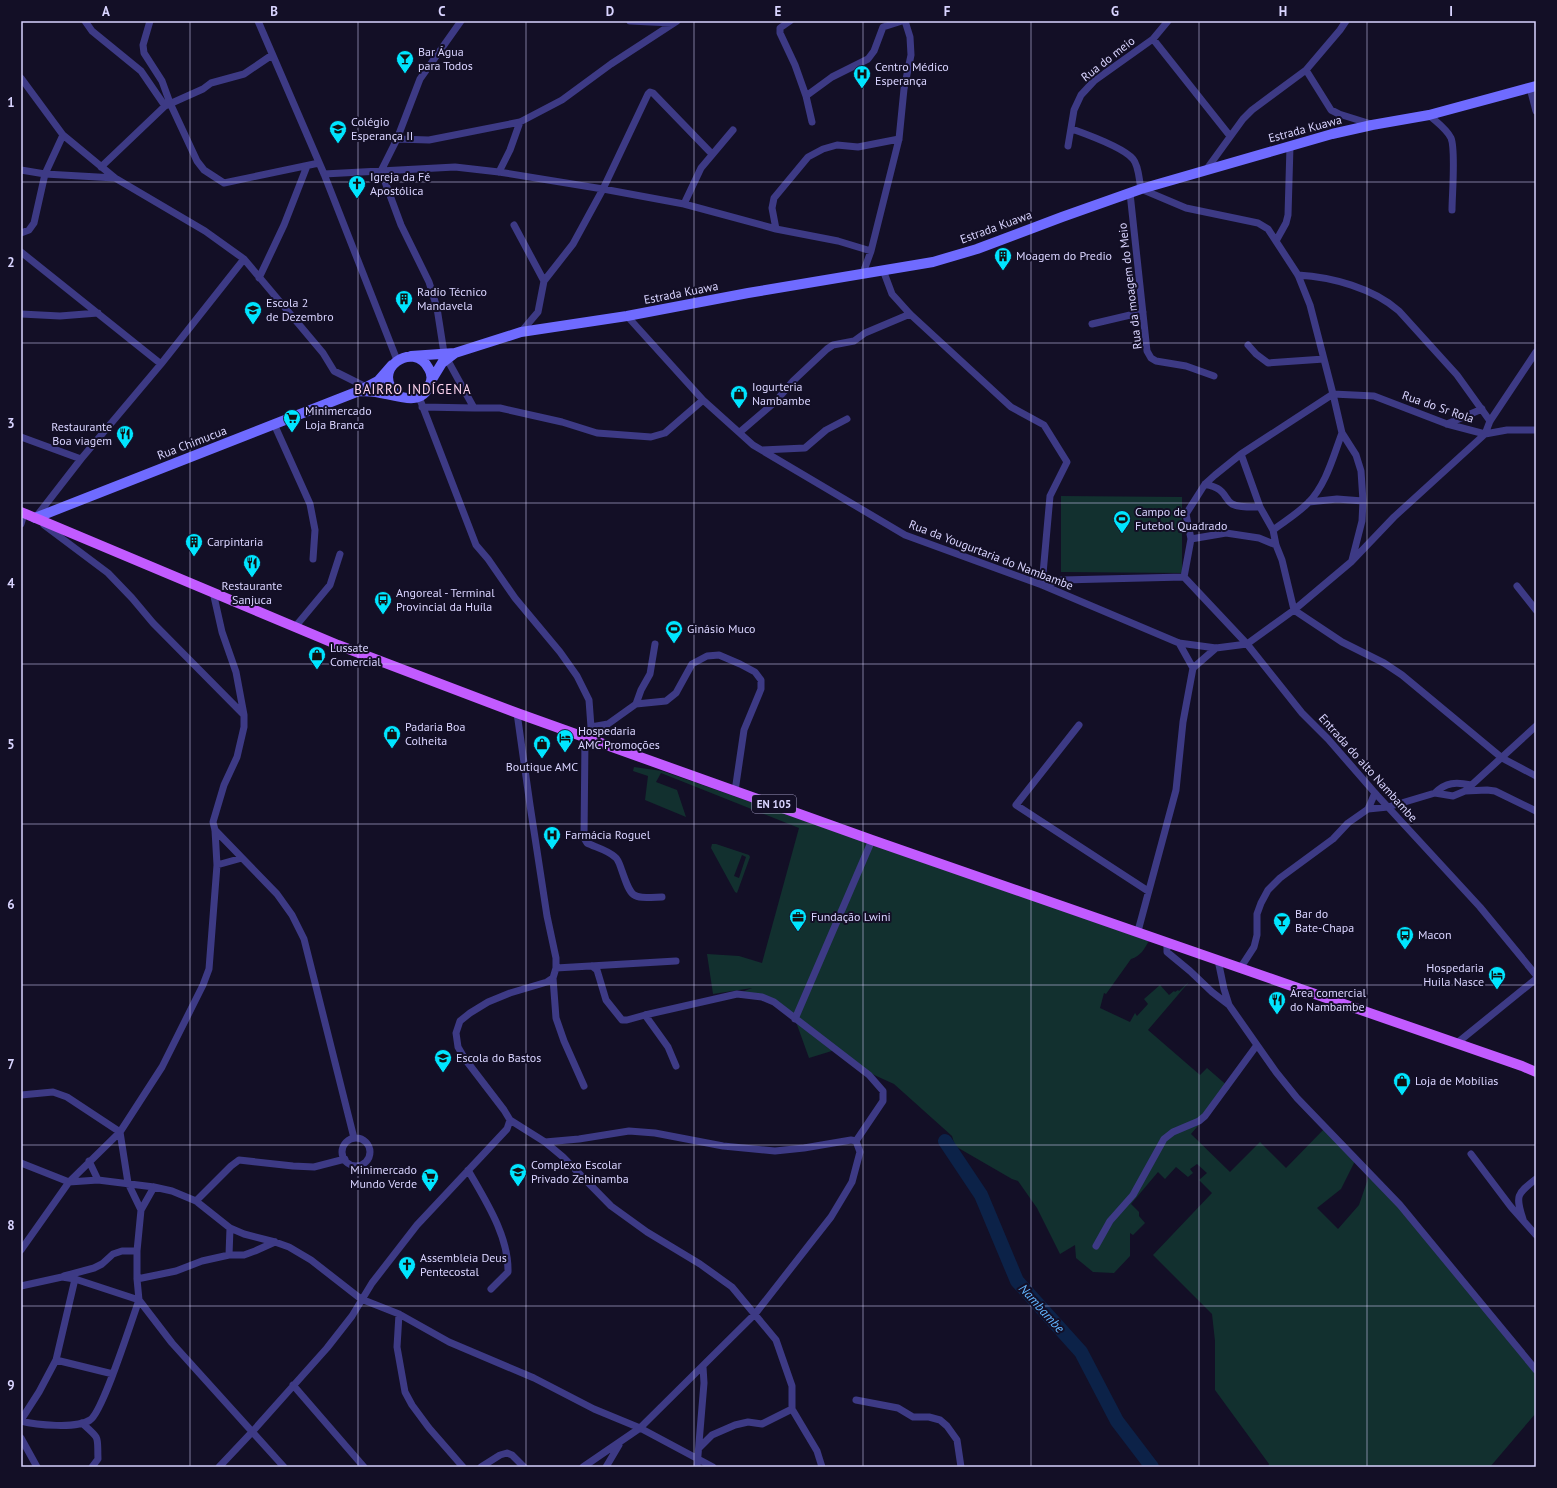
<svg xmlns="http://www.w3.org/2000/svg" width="1557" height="1488" viewBox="0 0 1557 1488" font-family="'PT Sans',sans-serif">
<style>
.green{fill:#12302f;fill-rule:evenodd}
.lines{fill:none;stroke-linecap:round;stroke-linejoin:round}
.river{stroke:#0c2248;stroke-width:14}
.street{stroke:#3d3a85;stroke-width:7}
.secondary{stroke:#6f6bff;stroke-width:10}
.primary{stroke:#c25bff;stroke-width:10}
.grid{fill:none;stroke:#d9d4ff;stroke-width:1;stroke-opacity:0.55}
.labels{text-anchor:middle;stroke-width:4;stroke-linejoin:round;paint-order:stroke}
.shield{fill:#130f26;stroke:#9e99be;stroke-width:1}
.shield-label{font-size:11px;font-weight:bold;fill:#d9d4ff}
.poi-label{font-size:12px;fill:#d9d4ff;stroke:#130f26;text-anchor:start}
.street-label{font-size:12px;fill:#d9d4ff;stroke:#130f26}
.neighbourhood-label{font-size:13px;letter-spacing:1px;fill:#ffd6f0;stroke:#130f26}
.water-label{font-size:13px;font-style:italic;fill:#62b6ff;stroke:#130f26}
.neatline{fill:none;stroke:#d9d4ff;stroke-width:1.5}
.grid-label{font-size:13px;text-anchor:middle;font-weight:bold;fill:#d9d4ff}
</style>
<rect width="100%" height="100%" fill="#130f26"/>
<path class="green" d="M1061,496L1182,497V573L1061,572Z
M634,767L662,771L1149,941C1144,949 1141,956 1131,959L1106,994L1104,993L1100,1008L1130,1022L1135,1013L1137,1016L1148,1004L1144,999L1160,985L1169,995L1174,991L1175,992L1178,990L1179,991L1189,982L1148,1030L1200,1075L1207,1068L1230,1088L1191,1134L1230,1172L1260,1142L1286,1168L1325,1128L1356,1159L1341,1189L1317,1208L1338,1229L1359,1205L1370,1173L1536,1370V1413L1490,1467H1268L1269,1464L1215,1390V1341L1212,1314L1153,1255L1212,1193L1199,1180L1207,1173L1197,1164L1190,1169L1193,1173L1188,1177L1176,1167L1165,1179L1158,1172L1131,1204L1139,1212V1216L1145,1223L1133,1235L1130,1233V1256L1114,1273L1093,1272L1076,1258L1075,1245L1060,1254L1037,1208L1018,1181L1012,1179L955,1146L952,1136L894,1084L861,1069L835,1050L809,1058L795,1019L774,1002L737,994L752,988L713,994L707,954L739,956L762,963L799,828L661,773L656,782L677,790L686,817L645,800L648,776L633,771Z
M712,844H716L749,855L750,857L737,893L735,892L711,848ZM742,855L746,857L739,878L734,876Z"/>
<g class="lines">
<path class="river" d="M945,1141L981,1195L1017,1281L1081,1352L1117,1421L1152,1467"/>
<path class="street" d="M85,21L92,31L141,71L165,106
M150,21L143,45L144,53L162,81L170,103L197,161L204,170L224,183L319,163
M258,21L324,174L397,360
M630,21L672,23
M790,21L780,28V33L795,65L806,96
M1153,39L1230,136
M1306,70L1331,110L1339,114L1371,124
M21,78L63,135L115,178L205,231L244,259L323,353L334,371L366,387
M1530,88L1536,111
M1429,115C1436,122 1446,128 1451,138C1456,150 1452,195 1452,210
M812,122L806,96L832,77L868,59L874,51L883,27L902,21
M1072,129C1086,134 1124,148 1133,159C1139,166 1139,180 1141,189L1186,208L1258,223L1268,229L1298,275L1310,305L1333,394L1342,433L1356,455L1361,471L1363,501L1362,521L1352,560
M397,139L429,140L520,122L562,100L611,64L677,21
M1068,146L1074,110L1081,95L1094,81L1153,39L1168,21
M101,167L165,106L203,89L211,83L244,74L272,55
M21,170L45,174L115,178
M1206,170L1243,119L1252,110L1306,70L1340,30L1346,21
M499,172L510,150L520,122
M324,174L455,167L499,172L603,189L684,204L776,229L838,241L871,251
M1130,193L1147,351L1151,358L1156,361L1186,366L1214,376
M684,204L701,168L733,130
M514,225L544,281
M776,229L772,208L774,198L808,157L823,149L837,145L858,147L899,139
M21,233L29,230L34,223L45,174L63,135
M1276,241L1286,223L1288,215L1290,146
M21,252L161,364
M883,270L892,294L910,314L1011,407L1044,425L1067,462L1050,496L1042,585L1062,580L1184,577L1191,539L1186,514L1205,484L1215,475L1241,454L1333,394L1374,396L1447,424L1485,434L1507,430H1536
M863,273L871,251L899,139L904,89L911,55L910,37L905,21
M1298,275C1332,277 1373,288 1399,311L1457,375L1490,421
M259,278L284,225L307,166
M21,314L60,316L98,313
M627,316L703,400L753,445L905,535L1042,585L1179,643L1216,648L1247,644L1294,610L1351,562L1394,517L1485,434L1490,421L1536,352
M1092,324L1143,312
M521,332L538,312L544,281L573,244L603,189L648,94L650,92L653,93L712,154
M1248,345L1256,354L1268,363L1324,359
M444,353L437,308L429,282L401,225L381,171L397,139L420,79L461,21
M419,397L476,545L488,559L515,598L560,652L577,676L589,700L591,727L596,742
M422,407L474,408L447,359
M474,408H500L562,422L597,433L651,437L665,433L703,400
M274,424L310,504L315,530L313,559
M1447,424L1482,409
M740,432L776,401L793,381L827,349L833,345L854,341L865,333L910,314
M21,437L81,459
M762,450L805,448L826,430L847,419
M1241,454L1260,507L1273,530L1276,545L1282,560L1294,610L1342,642L1384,663L1402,675L1502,758L1536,776
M1205,484C1211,486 1218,487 1222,492C1226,496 1227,501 1232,504C1240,508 1251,507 1260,507
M1309,502L1337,499L1363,501
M36,517L81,459L161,364L244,259
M21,524L24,514
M44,525L108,573L132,598L153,623L243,714
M1273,530C1285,521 1297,514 1308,503C1326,485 1333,457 1342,433
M1191,539L1226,533L1259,538L1276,545
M1184,577L1247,644L1302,713L1328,739L1375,793L1480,907L1536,975
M1517,586L1536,610
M295,627L330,585L340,554
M1179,643L1193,668
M636,704L666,701L676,693L692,664L707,656L719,655L740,664L755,672L761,680V689L744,730L735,791
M517,713L530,805L547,916L556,958V968L553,978L547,982L510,993L488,1002L470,1013L460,1021L456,1033L458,1047L465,1059L504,1110L510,1120L545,1142L563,1157L611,1206L647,1232L700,1264L732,1287L776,1340L792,1386V1409L817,1451L822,1467
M1079,725L1016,805L1148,891
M591,727L608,724L636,704L641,690L650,674L655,644
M585,738L584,838L587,843C595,847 608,850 615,857C619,860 620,866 622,871C632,900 632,898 662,897
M1465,791L1487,790L1495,791L1536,811
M1435,793C1446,782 1456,782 1471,785
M1368,809L1375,793
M215,830L277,894L292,915L304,939L354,1138
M217,865L242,858
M1138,931L1176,790L1183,722L1193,668L1216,648
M1167,942V952L1190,971L1212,992L1229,1005L1224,989L1218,960
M592,966L597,970L606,1000L622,1020H627L645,1015L737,994L762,997L774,1002L869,1075L883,1091V1101L856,1141
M1241,967L1254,947L1257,935V914L1261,903L1268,890L1280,878L1333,839L1348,823L1368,809L1388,807L1435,793L1453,796L1465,791L1536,726
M556,968L676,961
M553,978L556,1018L564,1041L584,1086
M1229,1005L1276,1072L1297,1098L1400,1205L1536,1370
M645,1015L668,1047L676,1066
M795,1019L872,840
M1457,1043L1536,979
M21,1095L53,1092L67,1097L120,1132L128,1183L141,1210
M342 1152a14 14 0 1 1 28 0a14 14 0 1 1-28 0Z
M545,1142L579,1139L629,1131L655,1133L723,1146L775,1151L804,1148L851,1140L856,1141L860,1152L852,1182L831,1217L755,1314L640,1428L583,1467
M1471,1154L1511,1207L1536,1235
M89,1161L98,1180
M21,1163L69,1182L98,1180L154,1187L172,1191L196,1201L230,1228L244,1234L275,1242L289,1247L311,1260L361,1299L399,1314L449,1342L534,1378L594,1409L640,1428L713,1467
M468,1170C485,1200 509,1236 508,1272L491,1289
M154,1187L141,1210L137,1251V1279L139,1300L172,1343L284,1467
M196,1201L231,1166L239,1160L293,1166L314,1167L345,1159
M1523,1219C1515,1195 1517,1194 1536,1179
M1096,1246L1110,1221L1133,1195L1164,1139L1173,1132L1199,1121L1205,1116L1257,1045
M21,1250L69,1182L120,1132L162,1067L203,985L209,969L217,865L215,830L213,822L224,785L237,757L244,727V715L236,672L222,632L213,592
M229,1255L230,1228
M64,1276L94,1268L102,1264L113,1254L122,1251H137
M137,1279L176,1271L202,1261L229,1255H244L255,1251L275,1242
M21,1286L62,1277L75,1279L139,1300C132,1319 103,1412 90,1420C77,1429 36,1425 21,1421
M399,1314L397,1347L405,1392L412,1405L429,1428L463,1467
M56,1360L113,1374
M293,1385L364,1467
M856,1400L898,1408L913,1417H929L940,1420L947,1426L957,1440L961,1467
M21,1420L39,1392L56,1360L75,1279
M82,1423C101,1440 97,1435 98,1459L92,1467
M21,1438L37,1467
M699,1448L712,1435L735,1425L748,1422L762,1424L792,1409
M219,1467L253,1431L327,1348L352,1316L372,1283L417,1225L507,1129L510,1120
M481,1467L500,1455L507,1453L512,1455L524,1467
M606,1467L619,1445
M697,1467L704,1383L703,1367"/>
<path class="secondary" d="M411,356L455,353L521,332L627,316L748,293L933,262L977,249L1062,217L1141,189L1332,134L1372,125L1429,115L1536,86
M431,381L442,363L455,353
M359,391C366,391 373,391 380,393C396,395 421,407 429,386C432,381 432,374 429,369C414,339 368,370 398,396
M35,518L359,391L378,381L392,365"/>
<path class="primary" d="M21,512L338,645L517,713L872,840L1522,1066L1536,1072"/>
</g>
<path class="grid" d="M190,21V1467M358,21V1467M526,21V1467M694,21V1467M863,21V1467M1031,21V1467M1199,21V1467M1367,21V1467M21,182H1536M21,343H1536M21,503H1536M21,664H1536M21,824H1536M21,985H1536M21,1145H1536M21,1306H1536"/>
<defs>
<symbol id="bar-pin" viewBox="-11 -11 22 30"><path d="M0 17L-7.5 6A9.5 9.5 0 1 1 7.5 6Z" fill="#00e5ff" stroke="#130f26"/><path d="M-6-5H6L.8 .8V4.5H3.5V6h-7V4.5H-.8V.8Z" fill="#111"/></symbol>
<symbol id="hospital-pin" viewBox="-11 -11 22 30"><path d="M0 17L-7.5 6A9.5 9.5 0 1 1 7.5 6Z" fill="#00e5ff" stroke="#130f26"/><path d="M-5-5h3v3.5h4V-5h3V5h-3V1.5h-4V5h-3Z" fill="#111"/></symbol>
<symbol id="university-pin" viewBox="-11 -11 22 30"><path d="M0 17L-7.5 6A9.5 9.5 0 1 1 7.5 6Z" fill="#00e5ff" stroke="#130f26"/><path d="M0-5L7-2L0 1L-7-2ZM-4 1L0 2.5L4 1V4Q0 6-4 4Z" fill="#111"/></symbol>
<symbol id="church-pin" viewBox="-11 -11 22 30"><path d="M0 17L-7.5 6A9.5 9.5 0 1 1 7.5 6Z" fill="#00e5ff" stroke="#130f26"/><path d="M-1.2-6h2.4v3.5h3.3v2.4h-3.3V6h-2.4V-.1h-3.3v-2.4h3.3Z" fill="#111"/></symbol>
<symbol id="building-pin" viewBox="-11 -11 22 30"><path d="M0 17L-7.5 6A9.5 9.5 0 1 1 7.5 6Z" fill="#00e5ff" stroke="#130f26"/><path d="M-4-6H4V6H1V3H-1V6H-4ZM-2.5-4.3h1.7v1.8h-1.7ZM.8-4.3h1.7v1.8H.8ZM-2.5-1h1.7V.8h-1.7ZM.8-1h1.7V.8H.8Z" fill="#111"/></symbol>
<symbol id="school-pin" viewBox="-11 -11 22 30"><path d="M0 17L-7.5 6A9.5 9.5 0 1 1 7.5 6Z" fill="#00e5ff" stroke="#130f26"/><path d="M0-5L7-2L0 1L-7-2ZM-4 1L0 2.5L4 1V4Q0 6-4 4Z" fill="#111"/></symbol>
<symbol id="shop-pin" viewBox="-11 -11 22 30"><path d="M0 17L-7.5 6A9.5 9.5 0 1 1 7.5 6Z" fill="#00e5ff" stroke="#130f26"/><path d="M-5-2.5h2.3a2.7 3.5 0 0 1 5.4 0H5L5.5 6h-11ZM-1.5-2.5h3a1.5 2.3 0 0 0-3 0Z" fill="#111"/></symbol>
<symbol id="supermarket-pin" viewBox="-11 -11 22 30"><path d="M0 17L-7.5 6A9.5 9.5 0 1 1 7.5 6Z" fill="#00e5ff" stroke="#130f26"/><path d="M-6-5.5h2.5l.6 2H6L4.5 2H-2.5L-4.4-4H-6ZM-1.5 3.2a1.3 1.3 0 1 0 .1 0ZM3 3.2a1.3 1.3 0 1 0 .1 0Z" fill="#111"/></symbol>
<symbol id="restaurant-pin" viewBox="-11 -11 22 30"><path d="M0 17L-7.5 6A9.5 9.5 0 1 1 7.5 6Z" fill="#00e5ff" stroke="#130f26"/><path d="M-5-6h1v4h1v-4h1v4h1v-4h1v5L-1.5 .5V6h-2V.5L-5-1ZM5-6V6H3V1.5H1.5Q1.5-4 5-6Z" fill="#111"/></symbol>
<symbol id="stadium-pin" viewBox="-11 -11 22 30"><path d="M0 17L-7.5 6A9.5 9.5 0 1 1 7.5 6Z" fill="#00e5ff" stroke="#130f26"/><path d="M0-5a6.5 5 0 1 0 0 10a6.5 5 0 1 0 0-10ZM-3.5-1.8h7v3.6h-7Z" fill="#111"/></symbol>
<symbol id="bus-pin" viewBox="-11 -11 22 30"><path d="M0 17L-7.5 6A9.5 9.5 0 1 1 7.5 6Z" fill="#00e5ff" stroke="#130f26"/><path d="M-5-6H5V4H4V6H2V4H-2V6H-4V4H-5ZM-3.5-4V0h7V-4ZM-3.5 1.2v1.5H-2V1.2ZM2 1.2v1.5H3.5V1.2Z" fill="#111"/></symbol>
<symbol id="hotel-pin" viewBox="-11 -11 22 30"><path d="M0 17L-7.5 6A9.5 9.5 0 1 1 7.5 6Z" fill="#00e5ff" stroke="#130f26"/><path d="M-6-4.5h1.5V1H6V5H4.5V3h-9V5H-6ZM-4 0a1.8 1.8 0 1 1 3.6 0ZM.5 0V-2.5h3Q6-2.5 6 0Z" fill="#111"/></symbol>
<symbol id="office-pin" viewBox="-11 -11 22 30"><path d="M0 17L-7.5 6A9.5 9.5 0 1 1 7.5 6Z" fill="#00e5ff" stroke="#130f26"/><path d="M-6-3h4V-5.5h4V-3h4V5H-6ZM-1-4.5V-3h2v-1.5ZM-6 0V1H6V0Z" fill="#111"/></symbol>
</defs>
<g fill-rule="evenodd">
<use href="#bar-pin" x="395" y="49" width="20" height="27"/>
<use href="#hospital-pin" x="852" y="64" width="20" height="27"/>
<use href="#university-pin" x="328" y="119" width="20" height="27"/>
<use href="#church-pin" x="347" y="174" width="20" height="27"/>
<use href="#building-pin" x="993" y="246" width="20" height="27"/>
<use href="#building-pin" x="394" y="289" width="20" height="27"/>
<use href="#school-pin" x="243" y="300" width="20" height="27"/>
<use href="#shop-pin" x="729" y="384" width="20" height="27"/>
<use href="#supermarket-pin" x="282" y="408" width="20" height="27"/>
<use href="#restaurant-pin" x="115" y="424" width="20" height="27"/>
<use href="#stadium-pin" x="1112" y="509" width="20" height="27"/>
<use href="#building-pin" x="184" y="532" width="20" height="27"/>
<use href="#restaurant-pin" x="242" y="553" width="20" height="27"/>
<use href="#bus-pin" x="373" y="590" width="20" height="27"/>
<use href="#stadium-pin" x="664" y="619" width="20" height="27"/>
<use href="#shop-pin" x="307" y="645" width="20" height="27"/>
<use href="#shop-pin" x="382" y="724" width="20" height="27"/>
<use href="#hotel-pin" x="555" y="728" width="20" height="27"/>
<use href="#shop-pin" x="532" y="734" width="20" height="27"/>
<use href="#hospital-pin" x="542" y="825" width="20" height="27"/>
<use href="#office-pin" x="788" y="907" width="20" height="27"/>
<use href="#bar-pin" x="1272" y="911" width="20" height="27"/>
<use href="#bus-pin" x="1395" y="925" width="20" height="27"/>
<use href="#hotel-pin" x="1487" y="965" width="20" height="27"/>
<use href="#restaurant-pin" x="1267" y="990" width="20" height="27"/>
<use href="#school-pin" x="433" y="1048" width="20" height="27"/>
<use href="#shop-pin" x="1392" y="1071" width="20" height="27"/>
<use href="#school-pin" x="508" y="1162" width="20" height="27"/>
<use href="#supermarket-pin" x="420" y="1167" width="20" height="27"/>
<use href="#church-pin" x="397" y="1255" width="20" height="27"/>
</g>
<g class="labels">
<rect class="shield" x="752" y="795" width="44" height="18" rx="3"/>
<g class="shield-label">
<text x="774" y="808">EN 105</text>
</g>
<g class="poi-label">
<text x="418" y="56">Bar Água<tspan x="418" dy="14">para Todos</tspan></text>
<text x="875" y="71">Centro Médico<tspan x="875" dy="14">Esperança</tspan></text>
<text x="351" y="126">Colégio<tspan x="351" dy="14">Esperança II</tspan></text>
<text x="370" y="181">Igreja da Fé<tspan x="370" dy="14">Apostólica</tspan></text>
<text x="1016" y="260">Moagem do Predio</text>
<text x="417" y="296">Radio Técnico<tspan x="417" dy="14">Mandavela</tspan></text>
<text x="266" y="307">Escola 2<tspan x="266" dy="14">de Dezembro</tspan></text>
<text x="752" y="391">Iogurteria<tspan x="752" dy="14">Nambambe</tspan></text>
<text x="305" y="415">Minimercado<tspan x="305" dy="14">Loja Branca</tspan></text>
<text x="112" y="431" text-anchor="end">Restaurante<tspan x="112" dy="14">Boa viagem</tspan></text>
<text x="1135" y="516">Campo de<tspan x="1135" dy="14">Futebol Quadrado</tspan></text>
<text x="207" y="546">Carpintaria</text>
<text x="252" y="590" text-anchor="middle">Restaurante<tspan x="252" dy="14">Sanjuca</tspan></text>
<text x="396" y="597">Angoreal - Terminal<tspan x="396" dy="14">Provincial da Huíla</tspan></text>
<text x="687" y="633">Ginásio Muco</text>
<text x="330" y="652">Lussate<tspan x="330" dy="14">Comercial</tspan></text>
<text x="405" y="731">Padaria Boa<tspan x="405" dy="14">Colheita</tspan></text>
<text x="578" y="735">Hospedaria<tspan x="578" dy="14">AMC Promoções</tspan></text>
<text x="542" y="771" text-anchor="middle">Boutique AMC</text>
<text x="565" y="839">Farmácia Roguel</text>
<text x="1295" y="918">Bar do<tspan x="1295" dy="14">Bate-Chapa</tspan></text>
<text x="811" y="921">Fundação Lwini</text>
<text x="1418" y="939">Macon</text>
<text x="1484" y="972" text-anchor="end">Hospedaria<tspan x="1484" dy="14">Huila Nasce</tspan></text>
<text x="1290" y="997">Área comercial<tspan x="1290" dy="14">do Nambambe</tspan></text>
<text x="456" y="1062">Escola do Bastos</text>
<text x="1415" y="1085">Loja de Mobílias</text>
<text x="531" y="1169">Complexo Escolar<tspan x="531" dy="14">Privado Zehinamba</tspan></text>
<text x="417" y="1174" text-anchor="end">Minimercado<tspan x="417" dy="14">Mundo Verde</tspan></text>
<text x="420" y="1262">Assembleia Deus<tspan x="420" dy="14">Pentecostal</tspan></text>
</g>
<g class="street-label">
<text transform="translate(1108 59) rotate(-38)" y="4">Rua do meio</text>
<text transform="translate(1305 129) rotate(-15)" y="4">Estrada Kuawa</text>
<text transform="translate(996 227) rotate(-20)" y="4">Estrada Kuawa</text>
<text transform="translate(1130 286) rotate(-97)" y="4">Rua da moagem do Meio</text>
<text transform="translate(681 293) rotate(-11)" y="4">Estrada Kuawa</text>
<text transform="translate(1438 407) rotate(19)" y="4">Rua do Sr Rola</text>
<text transform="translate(192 443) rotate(-21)" y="4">Rua Chimucua</text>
<text transform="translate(991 555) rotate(21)" y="4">Rua da Yougurtaria do Nambambe</text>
<text transform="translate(1368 768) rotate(48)" y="4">Entrada do alto Nambambe</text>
</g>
<g class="neighbourhood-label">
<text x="413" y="394">BAIRRO INDÍGENA</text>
</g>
<g class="water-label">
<text transform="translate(1042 1308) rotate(48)" y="5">Nambambe</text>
</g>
</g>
<rect width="1557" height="1488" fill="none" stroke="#130f26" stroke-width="44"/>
<rect x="22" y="22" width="1513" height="1444" class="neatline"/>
<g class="grid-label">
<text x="106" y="16">A</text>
<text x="274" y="16">B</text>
<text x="442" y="16">C</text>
<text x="610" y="16">D</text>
<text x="778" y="16">E</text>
<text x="947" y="16">F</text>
<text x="1115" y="16">G</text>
<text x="1283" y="16">H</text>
<text x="1451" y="16">I</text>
<text x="11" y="107">1</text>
<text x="11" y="267">2</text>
<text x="11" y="428">3</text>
<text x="11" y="588">4</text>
<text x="11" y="749">5</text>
<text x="11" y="909">6</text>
<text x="11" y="1069">7</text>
<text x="11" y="1230">8</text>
<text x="11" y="1390">9</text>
</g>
</svg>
